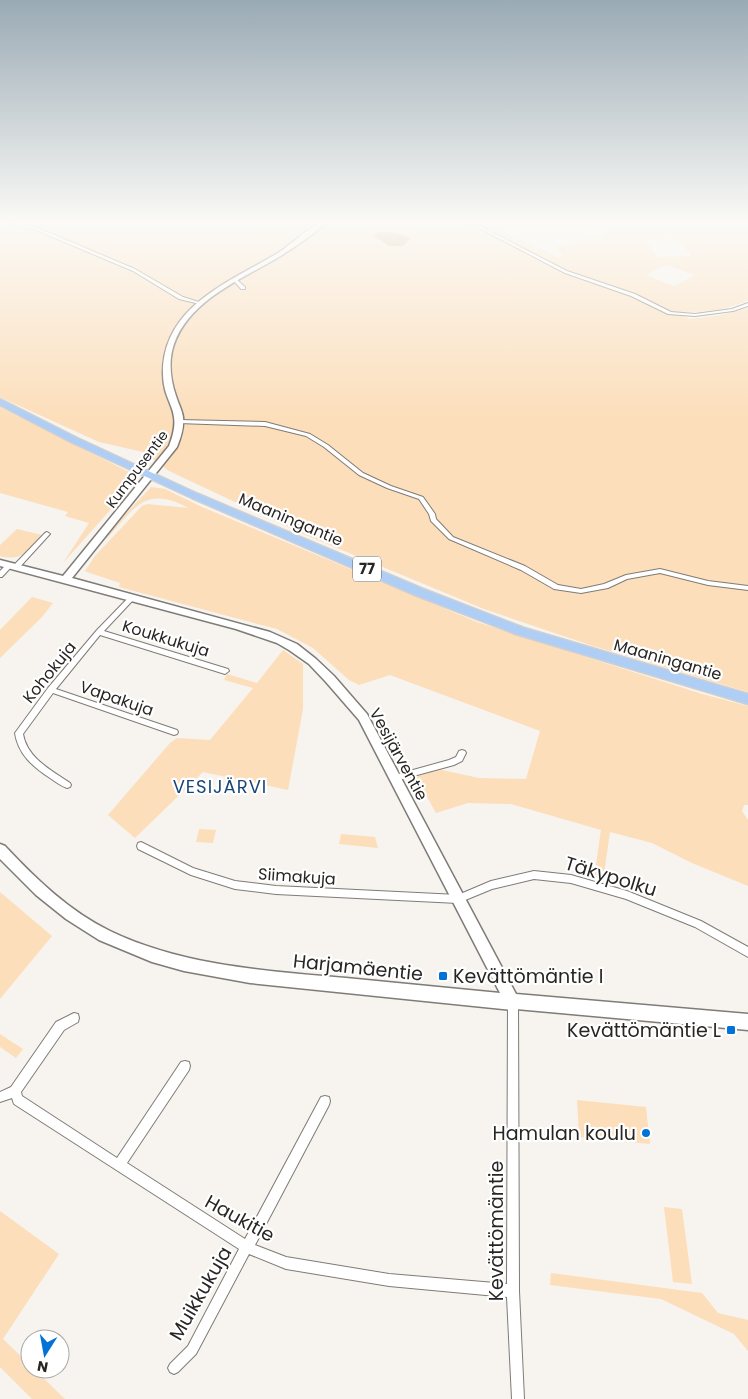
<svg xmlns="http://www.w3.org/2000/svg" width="748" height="1399" viewBox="0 0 748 1399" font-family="Poppins,sans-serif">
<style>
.green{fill:#fcdeba;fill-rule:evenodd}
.water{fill:#c69b67}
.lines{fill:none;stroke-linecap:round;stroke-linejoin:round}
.street-casing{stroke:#7f7c77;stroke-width:2}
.secondary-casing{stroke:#7f7c77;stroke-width:3}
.primary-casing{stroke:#cfcfcf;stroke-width:3}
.street{fill:#fff;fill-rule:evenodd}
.secondary{fill:#fff;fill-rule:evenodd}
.primary{fill:#afcef5;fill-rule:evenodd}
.poi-dot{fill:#0271d8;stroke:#fff;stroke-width:2}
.labels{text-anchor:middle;stroke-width:4.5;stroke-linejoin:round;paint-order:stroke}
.far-street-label{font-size:14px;fill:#272624;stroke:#fff}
.shield{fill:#fff;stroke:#686766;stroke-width:1}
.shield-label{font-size:15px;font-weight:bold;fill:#272624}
.street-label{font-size:16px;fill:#272624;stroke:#fff}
.neighbourhood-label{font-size:18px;letter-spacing:1px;fill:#194579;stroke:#fff}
.near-street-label{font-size:19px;fill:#272624;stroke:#fff}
.near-poi-label{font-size:19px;fill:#272624;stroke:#fff;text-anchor:end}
</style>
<rect width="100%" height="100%" fill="#f7f3ee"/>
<path class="green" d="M0,224H489L559,258L563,256L555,247L593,238L599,240L610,224H748V300C721,313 703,311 675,312L690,319L721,315L748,308V692L593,646L484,609L301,533L169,471L143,452L99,442L0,397ZM386,231L405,235V237C395,240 382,247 374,236L377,232ZM677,239L691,256L658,257L645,240ZM666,265L694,275H695L674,286L646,275Z
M0,407L135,475L128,490L63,563L89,523L65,516L68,512L0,493Z
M151,487L165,489L202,507L477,622L702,694L748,706V805H744L742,811L748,820V886L692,863L652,843L610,832L603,880L594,878L601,830L511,804L468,803L436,813L416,777L437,769L479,778L526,779L540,731L390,675L359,685L349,680L313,648L277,629L119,587L120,583L87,572L85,571L95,556L142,506L147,504L189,508C144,485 136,507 107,538H103Z
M17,529L42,535C26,550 24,562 0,556V545Z
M32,597L53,603L42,617L0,658V630Z
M283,650L303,664V709L288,790L203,772L135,838L108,815L170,743L177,738L210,740L253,688L224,680L227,674L257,683Z
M199,829L216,830L213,843L196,842Z
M341,834L375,837L378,848L339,844Z
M0,892L52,936L0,999Z
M0,1034L23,1049L16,1058L0,1047Z
M577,1100L646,1107L650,1144L579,1137Z
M664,1207L682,1209L692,1284L673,1282Z
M0,1211L59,1254L3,1339L30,1365V1369H34L65,1399H32L0,1367Z
M551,1273L702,1293L718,1313L748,1320V1351L734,1334L661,1299L550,1285Z"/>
<path class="water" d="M386,231L405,235L410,239L403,246H389L374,236L377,232Z"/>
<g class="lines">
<defs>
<path id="street" d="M9,224H16L38,228L135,269L183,297L202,303L200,304L179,299L133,271L36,230Z
M471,224H476L567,271L635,294L671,312L695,314L732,309L748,303V306L733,311L695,316L668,314L631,296L565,273Z
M234,279H236L245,287V289H241L234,281Z
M180,420L265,422L310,434L328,445L363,473L391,486L423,497L435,514L436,519L453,537L525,566L558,585L581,589L604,584L626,575L660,569L708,581L748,586V590L708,585L660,573L627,579L608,588L581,593L554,589L521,570L449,539L431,521L429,514L419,499L387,488L359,475L324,447L306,436L265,426L178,423L177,422Z
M47,532L50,534L49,535L18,569H14L13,567L14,565L45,533Z
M8,563H12L13,565L2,577H0V571Z
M130,596H134L135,598L104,631L228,669L229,671L225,674L100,635L56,689L177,730L178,732L177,734L174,735L53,693L23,734C27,758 51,770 70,783L71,785L70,787L67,788C61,786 56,782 50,778C33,767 18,754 15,733L48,688L97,630Z
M462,750L465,751L466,753L462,761L454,765L395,781L392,780L391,778L392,776L395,775L449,760L456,757L459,751Z
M141,842L193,868L235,881L276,886L458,895L491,881L534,871L571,875L627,891L701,921L748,947V957L695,927L626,899L571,883L534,879L492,889L458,903L276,894L235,889L191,875L138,849L137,846L138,843Z
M513,998L516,1000L518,1003L519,1291L524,1399H512L507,1297L389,1286L286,1269L249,1254L196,1354L178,1372L174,1374L170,1372L168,1368L170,1364L188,1346L239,1249L14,1104L12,1098L0,1102V1092L11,1087L56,1022L74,1013L78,1014L79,1018L78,1022L64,1030L21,1092L22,1096L117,1158L181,1062L185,1061L189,1062L190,1066L189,1070L127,1163L245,1239L321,1097L325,1096L329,1097L330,1101L329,1105L255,1245L286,1257L389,1274L507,1284L508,1003L510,1000Z"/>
<path id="secondary" d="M318,224H325C312,235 296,246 282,255C243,279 184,301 172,351C169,365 171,382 176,396C178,403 182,410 183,417C184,428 181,437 177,447L72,578L270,632L297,644L316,659L334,676L367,714L516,994L748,1014V1030L516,1009L513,1010L250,983L184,971L152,962L99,940L66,919L36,895L0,859V844L5,846C36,879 69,911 110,931C183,966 267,971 346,978C397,983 448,988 500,993L359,720L326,682L309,664L289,650L277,643L236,629L0,566V560L63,576L169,446C184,408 163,406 163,373C163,306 230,282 278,253C292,244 303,232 318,224Z"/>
<path id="primary" d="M0,399L77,438L198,494L423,589L524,628L748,694V704L516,634L415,595L192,498L71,442L0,405Z"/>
</defs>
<use href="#street" class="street-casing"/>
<use href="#secondary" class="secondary-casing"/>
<use href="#primary" class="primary-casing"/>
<use href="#street" class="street"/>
<use href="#secondary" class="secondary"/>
<use href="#primary" class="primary"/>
</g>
<linearGradient id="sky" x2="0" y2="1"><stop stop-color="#9aaab4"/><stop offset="0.53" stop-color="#fbfaf7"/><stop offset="1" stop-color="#fbfaf7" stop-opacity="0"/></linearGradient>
<rect width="748" height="420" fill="url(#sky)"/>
<g class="poi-dot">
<rect x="438" y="971" width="10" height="10" rx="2.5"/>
<rect x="726" y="1025" width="10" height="10" rx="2.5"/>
<circle cx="646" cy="1133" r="5"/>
</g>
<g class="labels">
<g class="far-street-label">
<text transform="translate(137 469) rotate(-53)" y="5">Kumpusentie</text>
</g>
<rect class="shield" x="353" y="556.5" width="28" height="25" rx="4"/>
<g class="shield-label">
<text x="367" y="574">77</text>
</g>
<g class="street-label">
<text transform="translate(291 519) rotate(23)" y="6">Maaningantie</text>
<text transform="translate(166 638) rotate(17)" y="6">Koukkukuja</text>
<text transform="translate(668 659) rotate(16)" y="6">Maaningantie</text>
<text transform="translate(49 672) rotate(-51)" y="6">Kohokuja</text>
<text transform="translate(117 698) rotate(19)" y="6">Vapakuja</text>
<text transform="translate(399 754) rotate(61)" y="6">Vesijärventie</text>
<text transform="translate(297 876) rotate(4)" y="6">Siimakuja</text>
</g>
<g class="neighbourhood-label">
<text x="220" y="793">VESIJÄRVI</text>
</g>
<g class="near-street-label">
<text transform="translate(611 876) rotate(17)" y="7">Täkypolku</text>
<text transform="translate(358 967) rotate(6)" y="7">Harjamäentie</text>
<text transform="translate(240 1218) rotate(29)" y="7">Haukitie</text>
<text transform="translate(496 1231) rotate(-90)" y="7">Kevättömäntie</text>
<text transform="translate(200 1293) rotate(-60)" y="7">Muikkukuja</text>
</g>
<g class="near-poi-label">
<text x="453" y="983" text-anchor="start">Kevättömäntie I</text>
<text x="721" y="1037">Kevättömäntie L</text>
<text x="636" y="1140">Hamulan koulu</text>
</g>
</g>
<g transform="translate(45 1354) rotate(191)"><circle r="24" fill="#ffffff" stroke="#a9a8a7"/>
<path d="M0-4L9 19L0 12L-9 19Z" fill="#0271d8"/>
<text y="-8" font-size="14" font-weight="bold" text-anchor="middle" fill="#272624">N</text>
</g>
</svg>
